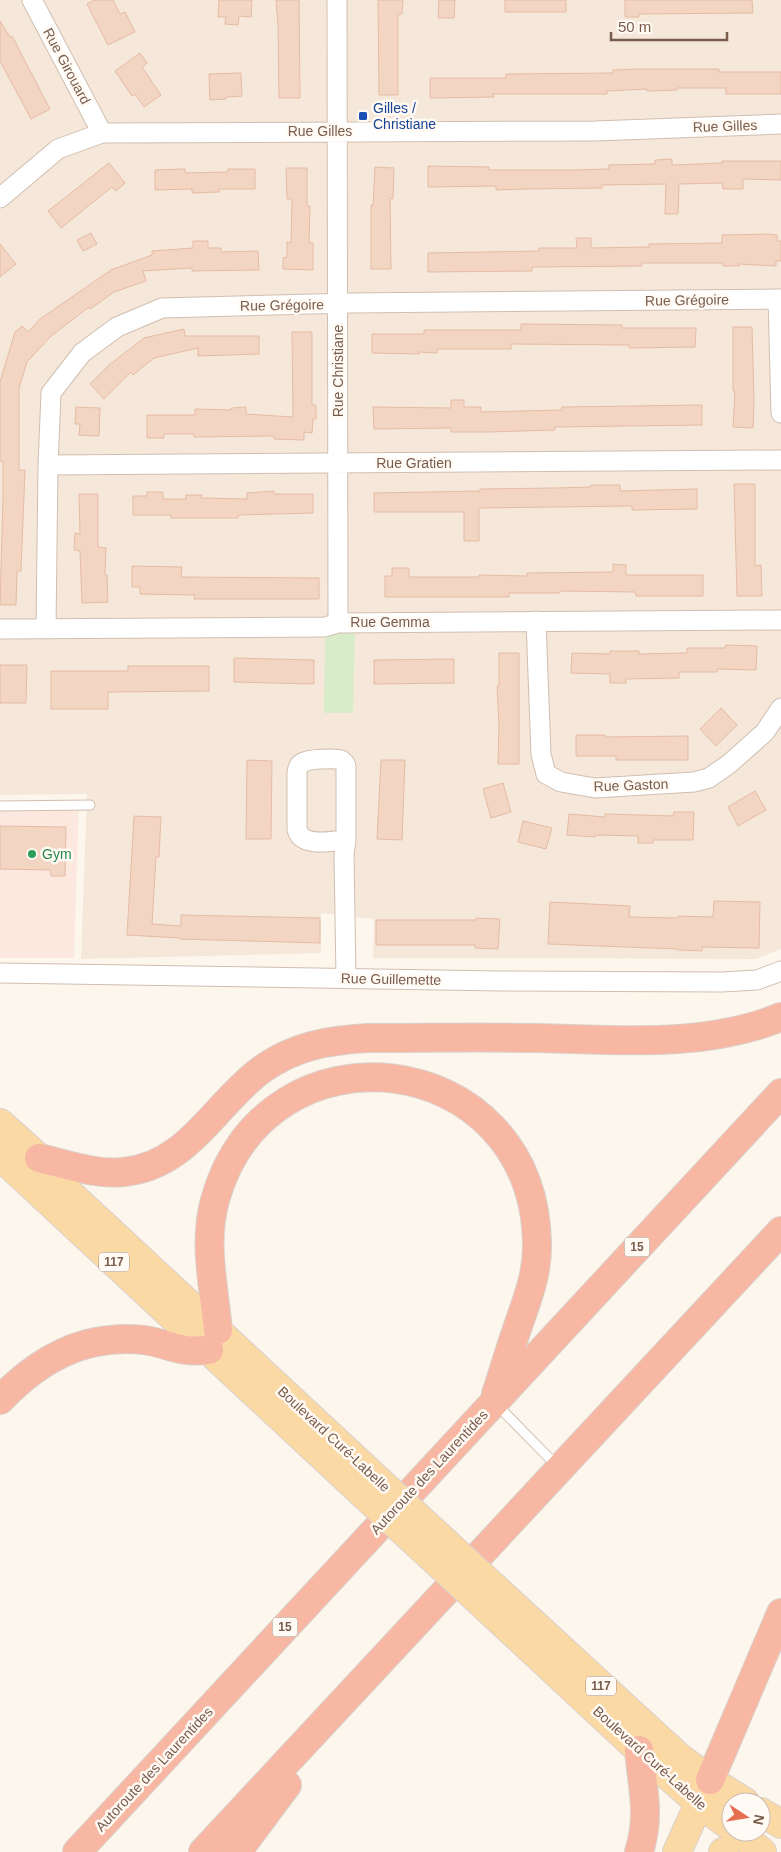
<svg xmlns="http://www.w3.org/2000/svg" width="781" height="1852" viewBox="0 0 781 1852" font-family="Arial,sans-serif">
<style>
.residential{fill:#f5e8da}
.commercial{fill:#fde8e0}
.green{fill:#d8ecc9}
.building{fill:#f3d5c3;stroke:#e6bba3}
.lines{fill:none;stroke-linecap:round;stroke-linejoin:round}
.service-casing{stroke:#d1beb0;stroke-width:11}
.minor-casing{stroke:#d1beb0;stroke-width:21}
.primary-casing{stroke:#dad1cd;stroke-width:30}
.motorway-casing{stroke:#dad1cd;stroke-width:30}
.service{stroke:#fff;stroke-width:9}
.minor{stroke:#fff;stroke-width:19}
.primary{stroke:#fbd9a5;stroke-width:28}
.motorway{stroke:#f7b7a3;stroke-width:28}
.primary-bridge-casing{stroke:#dad1cd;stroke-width:30;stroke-linecap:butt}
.primary-bridge{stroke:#fbd9a5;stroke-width:28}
.transit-dot{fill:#1a4fb4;stroke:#fffaf3;stroke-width:2}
.leisure-dot{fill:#2e9e5b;stroke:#fffaf3;stroke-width:2}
.labels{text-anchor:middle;stroke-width:5;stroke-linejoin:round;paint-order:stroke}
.shield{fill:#fffaf3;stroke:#a28b7f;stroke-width:1}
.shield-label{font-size:12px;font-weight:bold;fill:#7a5c4d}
.street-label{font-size:14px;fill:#7a5c4d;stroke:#fffaf3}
.transit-label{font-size:14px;fill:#164399;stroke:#fffaf3;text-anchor:start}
.leisure-label{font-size:14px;fill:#27864d;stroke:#fffaf3;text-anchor:start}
</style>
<rect width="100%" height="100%" fill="#fdf6ec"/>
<path class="residential" d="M0,0H781V949L756,959L373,958L374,919L321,913V953L81,959L87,794L0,795Z"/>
<path class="commercial" d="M79,800L74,958H0V801Z"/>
<path class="green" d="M355,623L353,713H324L325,627Z"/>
<path class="building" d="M94,0H113L120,14L125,12L135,32L108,45L87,4Z
M219,0H252L251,17L239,16L238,25L225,24L226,17H218Z
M276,0H299L300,98H279L278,24Z
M378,0H403L402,14H398V95H379Z
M439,0H455L454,18H438Z
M505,0H566V12H505Z
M625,0H752L753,13L639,14V17H625Z
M0,21L10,37L12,36L50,109L31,119L0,61Z
M140,53L147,63L142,67L161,95L144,107L135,94L132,96L115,71Z
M640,69H719V72H781V94H726V88H677V90L647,91V89L607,91V94H493L494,97L430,98V78H506V74L613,73V70Z
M241,73L242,96L226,97V99L210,100L209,74Z
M672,159V165L722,163V161H781V180L743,179V189H723L722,183L679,184L678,214H665L666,184L602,185V188L526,189L496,190V186L428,187V166L489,167V170H575L609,169V165L655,164V160Z
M109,163L125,183L116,191L112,187L61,228L48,211Z
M375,167L394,168L393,199L390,198L391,269H371V205H373Z
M286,168H307V206H310L309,243H313V270L283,269V258L287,257V242L291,243L292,199H287Z
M185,169V173L228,172V169H255V189H219V192L192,193V189L155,190V170Z
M91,233L97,244L83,251L77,240Z
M768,234L777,235V241H781V261H776V266L739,264V266H723V263H642V266L532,267V271L428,272V253L539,251V248H577L576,238H591V248L649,247V244L722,243V235Z
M193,241H208V248H221V252L258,251L259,270L192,271V268L143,271L146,281L114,292L90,309L89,307L50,337L27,362L19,388V470H25L21,571H17L16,605H0L3,497V461H0V382L15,332L22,326L28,332L40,319L111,270L152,255V251L193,248Z
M0,244L16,264L0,277Z
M521,324L622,325V328H696L695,347L629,348V345L511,344V349H437V353L419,352V354L372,353V334H424V330H521Z
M733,327H752L754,401L753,428L733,427L735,391H733Z
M184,329L185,336H259V354L198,356V348L154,358L133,375L131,372L104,399L90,384L109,365L144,338Z
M292,332H312V405H316V419H313L312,433L304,432V440L274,439V436L194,437V434H164V438H147V415H195V409L231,410V408L246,407V414L293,417Z
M451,400H464V407H481V412L562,410V407L702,405V425L555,427V430L488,432H451V428L374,429L373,407L451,408Z
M76,407L100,408L99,436L79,435L80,424H75Z
M734,484H755V566L761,565L762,596H737Z
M591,485H620V491L697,489V509L632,510V506L479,508V541H464V512H374V493L480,491V489L554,488L591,487Z
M274,491V494H313V513L238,515V518H171V515H133V496H147V492H163V499H186V495H202L201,498L247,499V493Z
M79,494H98V547L106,548L105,575H107L108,602L82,603L80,551L74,550L75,533L80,534Z
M613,564L626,565V575H703V596H636L635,592L560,591V593H509V597H385V576H392V568H409V577H479V575L527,576V573L613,572Z
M132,566L182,567L181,577L319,578V599H194L195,595L140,594V587H132Z
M726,645L757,646L756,670L717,669V672H679V678L626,679V683H610V674L571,673L572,653L610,654V651H639V654L687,653V648H725Z
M499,653H519V764H498L499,725L497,686H499Z
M234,658L314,660V684L234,682Z
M454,659V683L374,684V660Z
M0,665H27L26,703H0Z
M128,666H209V691L108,692V709H51V671H128Z
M721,708L737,725L716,746L700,729Z
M576,735H605V737L688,736V760H616V756H576Z
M247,760L272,761L271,839H246Z
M381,760H405L402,840L377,839Z
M503,783L511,812L491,818L483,789Z
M755,791L766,810L738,826L728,807Z
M674,812H694L693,840H653V843H638V836L595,835V837L567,835L569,814L605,817V814L673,816Z
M134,816L161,817L159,857H156L152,924L181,926V915L320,918V943L180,939V938L127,935Z
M523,821L552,828L546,849L518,842Z
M0,826L66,827L65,876H51L50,870L0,869Z
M714,901L760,902L759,948L702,947V951L678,950V949L548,944L550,902L630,906L629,917L678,918V916L713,917Z
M476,918L500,919L498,949L475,948V945H376V920H476Z"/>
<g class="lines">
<defs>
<path id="service" d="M0,806L90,805
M496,1404L557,1466"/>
<path id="minor" d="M32,0L102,133
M337,0L338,623
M0,198L58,149L102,133L595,131L781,124
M778,299L781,413
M48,465L781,460
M536,621L541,754L546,774L561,782L595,788L694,782L709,778L729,764L765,732L781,708
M0,629L325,627L338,623L781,620
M46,629L48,465L51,393L82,353L117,327L162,308L352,303L781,299
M0,973L500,981L722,982L757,980L781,971
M346,978L344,855L346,840V766C345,763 344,762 341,760C336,758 308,759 304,762C299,764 298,767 297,772V829C301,848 332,841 346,840"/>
<path id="primary" d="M0,1123L39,1158L66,1190L378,1480
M0,1156L364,1495
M495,1588L679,1757L710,1780L745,1802
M481,1603L639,1750L699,1803L731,1827
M761,1812L781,1824
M738,1832L762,1852
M677,1852L706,1788
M723,1852H724"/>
<path id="motorway" d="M39,1158C66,1164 95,1175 124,1172C188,1166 215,1104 261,1070C294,1046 329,1040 368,1038C426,1038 483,1037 540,1038C620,1040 705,1048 781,1017
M218,1330C214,1287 203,1243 215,1200C266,1016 533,1046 537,1243C538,1275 526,1302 516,1332C509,1352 503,1373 496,1394
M0,1400C40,1358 85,1334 144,1340C159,1342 172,1348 186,1350C193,1351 201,1350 209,1350
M639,1750C642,1787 651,1814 639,1852
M710,1780L781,1613
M77,1852L781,1093
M203,1852L781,1231
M237,1852L287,1785"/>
</defs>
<use href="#service" class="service-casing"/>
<use href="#minor" class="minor-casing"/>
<use href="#primary" class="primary-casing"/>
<use href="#motorway" class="motorway-casing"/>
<use href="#service" class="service"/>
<use href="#minor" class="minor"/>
<use href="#primary" class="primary"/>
<use href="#motorway" class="motorway"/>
<defs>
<path id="primary-bridge" d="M378,1480L495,1588
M364,1495L481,1603"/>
</defs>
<use href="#primary-bridge" class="primary-bridge-casing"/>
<use href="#primary-bridge" class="primary-bridge"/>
</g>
<rect class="transit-dot" x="358" y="111" width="10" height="10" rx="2.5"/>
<circle class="leisure-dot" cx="32" cy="854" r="5"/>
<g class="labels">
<g class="shield">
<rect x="624.5" y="1237.5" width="25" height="19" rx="4"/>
<rect x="99" y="1252.5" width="30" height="19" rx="4"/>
<rect x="272.5" y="1617.5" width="25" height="19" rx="4"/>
<rect x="586" y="1676.5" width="30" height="19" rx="4"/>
</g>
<g class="shield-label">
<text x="637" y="1251">15</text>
<text x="114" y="1266">117</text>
<text x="285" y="1631">15</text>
<text x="601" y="1690">117</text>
</g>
<g class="street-label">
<text transform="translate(67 66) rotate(62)" y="5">Rue Girouard</text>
<text transform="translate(725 126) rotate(-2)" y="5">Rue Gilles</text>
<text x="320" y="136">Rue Gilles</text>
<text transform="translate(687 300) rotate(-1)" y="5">Rue Grégoire</text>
<text transform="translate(282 305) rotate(-1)" y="5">Rue Grégoire</text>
<text transform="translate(338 371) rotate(-90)" y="5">Rue Christiane</text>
<text x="414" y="468">Rue Gratien</text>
<text x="390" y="627">Rue Gemma</text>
<text transform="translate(631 785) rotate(-2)" y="5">Rue Gaston</text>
<text transform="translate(391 979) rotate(1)" y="5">Rue Guillemette</text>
<text transform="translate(334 1439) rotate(43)" y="5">Boulevard Curé-Labelle</text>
<text transform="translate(429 1472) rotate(-47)" y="5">Autoroute des Laurentides</text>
<text transform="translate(650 1758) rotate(42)" y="5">Boulevard Curé-Labelle</text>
<text transform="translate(154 1769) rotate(-47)" y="5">Autoroute des Laurentides</text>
</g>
<g class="transit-label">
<text x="373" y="113">Gilles /<tspan x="373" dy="16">Christiane</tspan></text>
</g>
<g class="leisure-label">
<text x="42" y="859">Gym</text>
</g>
</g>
<g transform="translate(746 1817) rotate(102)"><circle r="24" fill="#fffaf3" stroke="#cabbb1"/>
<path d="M0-4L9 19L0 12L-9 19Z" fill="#e76f51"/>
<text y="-8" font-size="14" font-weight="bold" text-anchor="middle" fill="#7a5c4d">N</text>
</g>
<path d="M611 32v8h116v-8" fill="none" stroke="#7a5c4d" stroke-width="2.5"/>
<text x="618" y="32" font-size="15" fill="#7a5c4d" stroke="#fffaf3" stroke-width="4" paint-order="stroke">50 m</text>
</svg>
